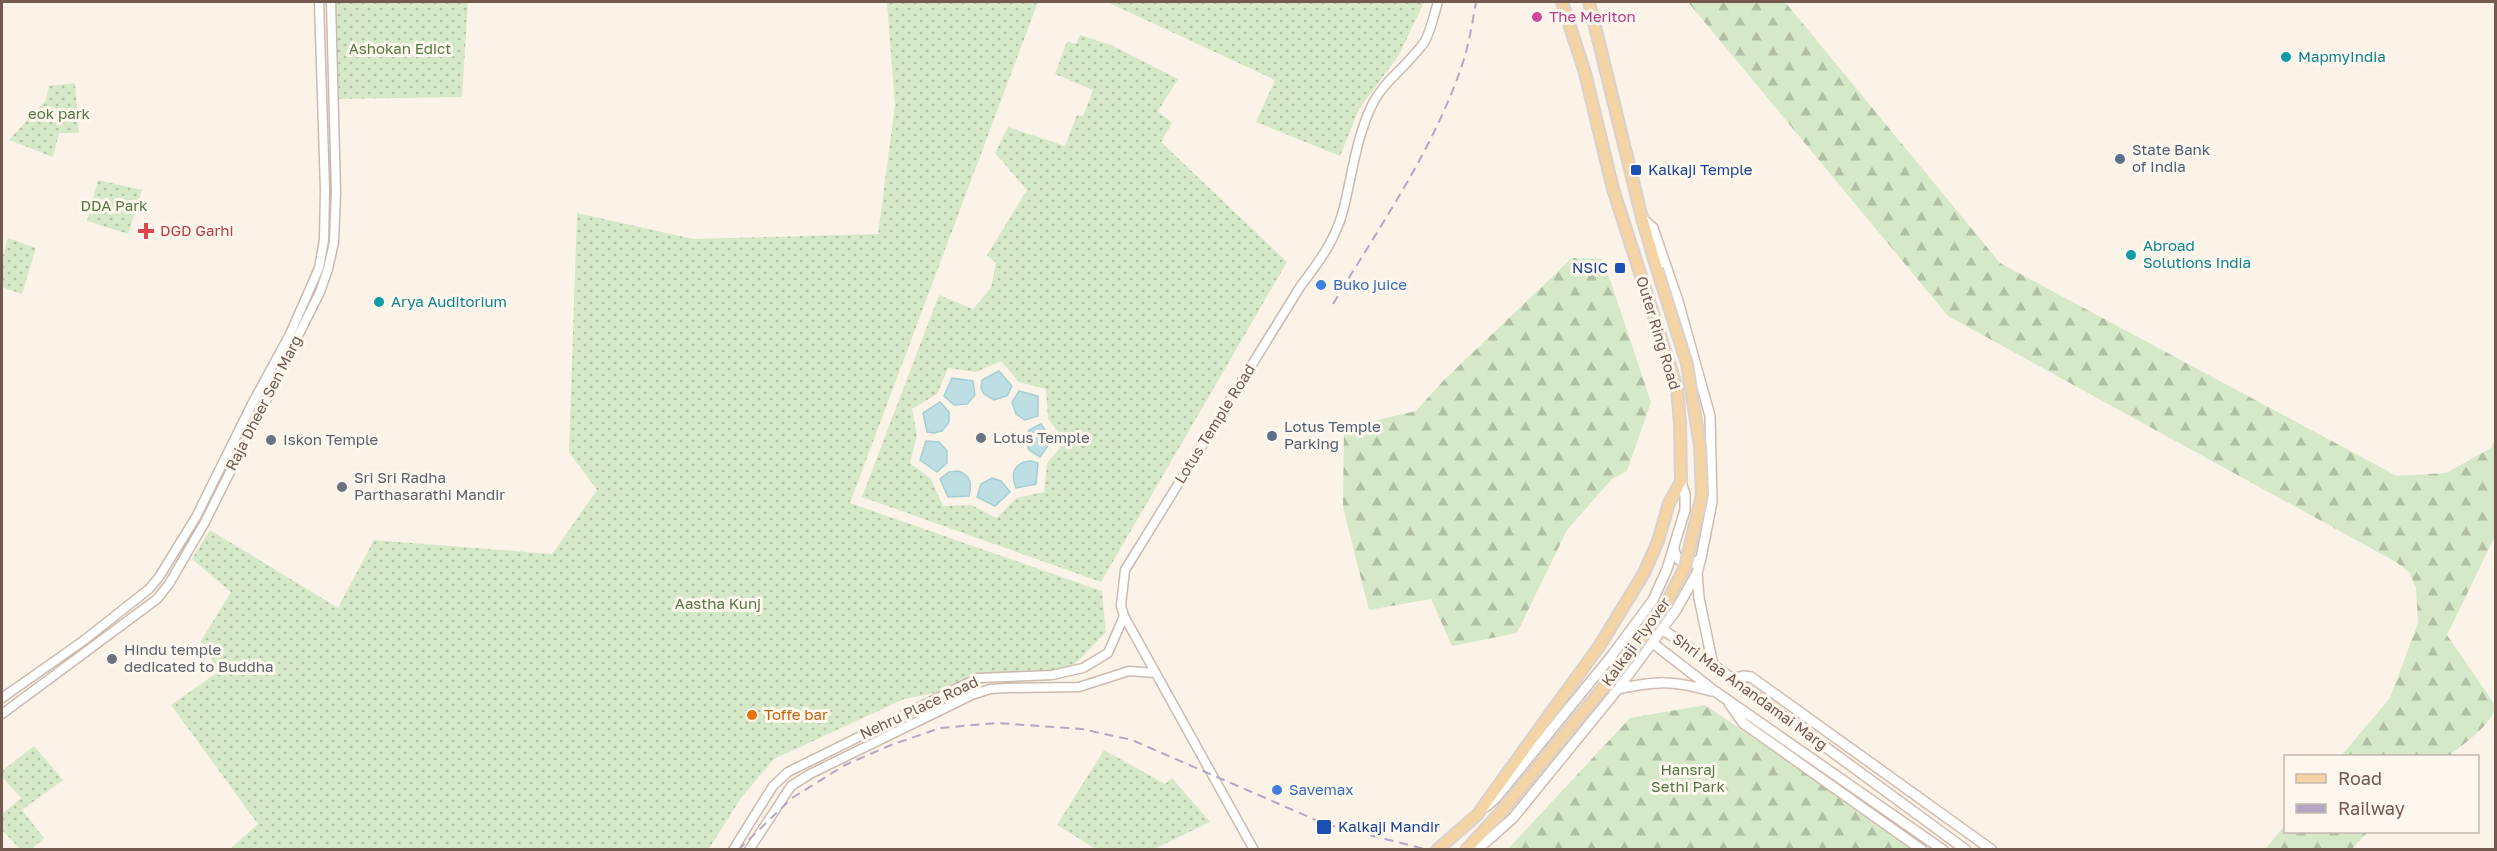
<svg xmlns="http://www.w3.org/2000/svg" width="2497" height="851" viewBox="0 0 2497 851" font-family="'Golos Text',sans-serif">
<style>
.grass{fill:url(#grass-dots);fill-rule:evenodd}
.forest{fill:url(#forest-firs)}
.water{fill:#bddfe3;stroke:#a4cfd4;stroke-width:1.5}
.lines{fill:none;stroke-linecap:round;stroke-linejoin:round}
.tertiary-casing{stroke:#ccbaae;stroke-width:11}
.secondary-casing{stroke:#d0bcaf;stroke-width:12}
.primary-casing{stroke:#d8d1cd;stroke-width:14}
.tertiary{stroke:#fff;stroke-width:8}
.secondary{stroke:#fff;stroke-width:9}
.primary{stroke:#f4d4a5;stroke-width:10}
.rail{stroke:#b5a6c4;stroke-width:2;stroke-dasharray:9 6;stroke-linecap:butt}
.primary-bridge-casing{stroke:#d8d1cd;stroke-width:14;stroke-linecap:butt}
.primary-bridge{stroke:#f4d4a5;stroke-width:10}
.hotel-dot{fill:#d1479c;stroke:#fef7ee;stroke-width:2}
.culture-dot{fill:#0f9aa8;stroke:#fef7ee;stroke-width:2}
.service-dot{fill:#5c6f8a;stroke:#fef7ee;stroke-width:2}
.transit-dot{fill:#1a4fb4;stroke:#fef7ee;stroke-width:2}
.health-dot{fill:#e0444e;stroke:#fef7ee;stroke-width:2}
.shop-dot{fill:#3f7fe0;stroke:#fef7ee;stroke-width:2}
.worship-dot{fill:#6b7280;stroke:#fef7ee;stroke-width:2}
.food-dot{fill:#e8710a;stroke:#fef7ee;stroke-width:2}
.labels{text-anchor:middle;stroke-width:6;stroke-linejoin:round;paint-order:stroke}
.hotel-label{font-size:15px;fill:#b23c85;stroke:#fef7ee;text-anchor:start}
.park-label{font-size:15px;fill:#577846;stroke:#fef7ee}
.culture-label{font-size:15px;fill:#0d838f;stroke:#fef7ee;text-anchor:start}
.service-label{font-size:15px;fill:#4e5e75;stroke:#fef7ee;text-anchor:start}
.transit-label{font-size:15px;fill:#164399;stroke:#fef7ee;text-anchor:start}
.health-label{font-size:15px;fill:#be3a42;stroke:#fef7ee;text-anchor:start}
.shop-label{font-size:15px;fill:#366cbe;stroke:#fef7ee;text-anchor:start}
.street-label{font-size:15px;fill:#73594e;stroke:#fef7ee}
.worship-label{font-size:15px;fill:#5b616d;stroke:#fef7ee;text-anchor:start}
.food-label{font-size:15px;fill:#c56008;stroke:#fef7ee;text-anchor:start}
</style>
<defs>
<pattern id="grass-dots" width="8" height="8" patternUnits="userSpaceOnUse" patternTransform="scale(1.5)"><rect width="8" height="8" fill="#d5e8c7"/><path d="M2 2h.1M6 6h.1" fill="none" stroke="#b1bfa4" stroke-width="1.8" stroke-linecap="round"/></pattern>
<pattern id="forest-firs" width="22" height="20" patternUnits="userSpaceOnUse" patternTransform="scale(1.5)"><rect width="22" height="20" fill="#d5e8c7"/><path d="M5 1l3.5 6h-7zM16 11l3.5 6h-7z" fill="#b1bfa4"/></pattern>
</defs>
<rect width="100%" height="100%" fill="#fbf3e8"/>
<path class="grass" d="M334,2H468L462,97L336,99Z
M887,2H1038L850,503L1102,591L1106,632L1073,666L904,699L774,759L741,798L708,850L230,849L258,824L171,705L218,672L201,641L231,592L192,559L210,530L338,608L374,540L552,554L597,490L569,452L577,213L693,239L878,234L895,105Z
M1107,2H1424L1399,55L1359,109L1340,156L1256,122L1275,80Z
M1080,35L1111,45L1178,79L1158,111L1172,123L1161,142L1287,262L1101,582L862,497L939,295L973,309L991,288L996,263L987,255L1027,190L995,153L1008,127L1065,146L1077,115L1083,116L1093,90L1055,74L1067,41L1076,44ZM1001,361L1019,382L1046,389L1048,418L1065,442L1047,463L1044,492L1016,498L997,518L971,505L943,506L931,479L910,463L917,435L912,409L937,394L948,368L976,372Z
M75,83L79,133H59L53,157L9,140L46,100L49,86Z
M98,180L142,190L128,234L87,221Z
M8,238L36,248L22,294L2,287V259Z
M34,746L63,780L22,810L44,838L32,849H20L2,830V814L21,798L2,777V771Z
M1104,750L1165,784L1172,778L1210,822L1152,850L1096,849L1057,825Z"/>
<path class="forest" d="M1688,2H1785L2000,263L2397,476L2446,473L2491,448L2495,438V536L2447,635L2495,705C2496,722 2462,745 2449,756H2341L2390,698L2418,623L2416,588L2409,572L2396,562L1948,316Z
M1572,258L1603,259L1651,402L1627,471L1612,479L1567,530L1517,633L1452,646L1431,599L1369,610L1343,507L1344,428L1416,411L1443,381Z
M1705,705L1918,849L1507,850L1630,718Z
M2285,825L2286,832H2368L2352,849H2265Z"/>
<path class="water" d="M999,371L1012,386L1007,396L994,400L984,394L981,388L982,380Z
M952,378L973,381L975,395L967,404L954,405L944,396Z
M1019,391L1038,396V416L1025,420L1016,414L1012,402Z
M940,402L949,412V422L942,431L934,433L927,432L923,413Z
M1041,424L1052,440L1040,457L1029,450L1026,441L1029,430Z
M926,441L939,442L947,451V463L937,472L920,460Z
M1031,461L1038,463L1036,484L1016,488C1010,474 1014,462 1031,461Z
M958,471C971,475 972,484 969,496L948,497L940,479L949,472Z
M992,478L1001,481L1010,492L995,506L977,497L981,484Z"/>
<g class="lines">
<defs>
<path id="tertiary" d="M2,698L83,641L149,589L159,577L196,517L252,404L290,334L319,268L324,240L325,190L319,2
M2,714L157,599L169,584L205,522L320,292L328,269L334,242L336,192L331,2
M733,850L773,786L788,772L978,678L1052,675L1083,668L1108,653L1124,616
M749,850L791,786L810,774L972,695L990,689L1007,688L1079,687L1129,671L1155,673
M1254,850L1124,616L1121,606L1125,570L1300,287C1318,263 1335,241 1343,211C1352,176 1356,138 1372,105C1384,80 1410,64 1425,41C1431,30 1434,14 1438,2"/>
<path id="secondary" d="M1674,549C1677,565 1690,568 1701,558
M1697,573L1699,598L1713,665
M1657,626L1689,647L1966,850
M1650,641L1716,692L1943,850
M1732,679L1743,676L1751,677L1992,850
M1618,689C1657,681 1672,680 1711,691
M1729,703L1743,723L1922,850
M1487,806L1496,798L1613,654L1653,600L1667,569L1685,510V495L1681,481
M1477,850L1513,818L1618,689L1676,610L1697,573L1701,558L1712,502L1710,416L1678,301L1653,228L1642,218"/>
<path id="primary" d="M1589,2L1642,218L1657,269
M1437,850L1477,815L1600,645L1644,573L1658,541L1669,503L1681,481L1680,423L1677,388L1613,189L1585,73L1562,2
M1466,850L1500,813"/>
</defs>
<use href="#tertiary" class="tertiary-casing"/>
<use href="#secondary" class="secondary-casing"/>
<use href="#primary" class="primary-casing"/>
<use href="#tertiary" class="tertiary"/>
<use href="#secondary" class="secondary"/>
<use href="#primary" class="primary"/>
<path class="rail" d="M1333,304C1381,224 1437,145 1465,56C1470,38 1473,19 1476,2
M738,850L792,798L845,765L891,745L940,728L997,723L1082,729L1132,740L1325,824L1429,850"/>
<defs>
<path id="primary-bridge" d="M1500,813L1627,659L1666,604L1685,567L1702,495L1700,446L1687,364L1657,269"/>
</defs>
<use href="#primary-bridge" class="primary-bridge-casing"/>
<use href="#primary-bridge" class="primary-bridge"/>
</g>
<circle class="hotel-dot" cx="1537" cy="17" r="6"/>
<g class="culture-dot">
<circle cx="2286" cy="57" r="6"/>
<circle cx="2131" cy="255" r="6"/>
<circle cx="379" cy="302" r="6"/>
</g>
<g class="service-dot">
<circle cx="2120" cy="159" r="6"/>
<circle cx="1272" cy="436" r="6"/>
</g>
<g class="transit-dot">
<rect x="1630" y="164" width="12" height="12" rx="3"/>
<rect x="1614" y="262" width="12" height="12" rx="3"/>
<rect x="1316" y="819" width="16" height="16" rx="3"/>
</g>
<path class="health-dot" d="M143 222h6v6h6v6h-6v6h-6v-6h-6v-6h6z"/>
<g class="shop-dot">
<circle cx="1321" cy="285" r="6"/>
<circle cx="1277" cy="790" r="6"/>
</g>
<g class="worship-dot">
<circle cx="981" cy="438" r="6"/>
<circle cx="271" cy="440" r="6"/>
<circle cx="342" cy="487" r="6"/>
<circle cx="112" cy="659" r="6"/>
</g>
<circle class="food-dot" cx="752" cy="715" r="6"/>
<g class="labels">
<g class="hotel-label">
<text x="1549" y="22">The Meriton</text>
</g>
<g class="park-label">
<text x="400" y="54">Ashokan Edict</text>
<text x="59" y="119">eok park</text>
<text x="114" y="211">DDA Park</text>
<text x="718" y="609">Aastha Kunj</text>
<text x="1688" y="775">Hansraj<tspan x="1688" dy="17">Sethi Park</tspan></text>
</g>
<g class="culture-label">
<text x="2298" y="62">MapmyIndia</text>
<text x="2143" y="251">Abroad<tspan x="2143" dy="17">Solutions India</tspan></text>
<text x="391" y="307">Arya Auditorium</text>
</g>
<g class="service-label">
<text x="2132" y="155">State Bank<tspan x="2132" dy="17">of India</tspan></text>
<text x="1284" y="432">Lotus Temple<tspan x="1284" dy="17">Parking</tspan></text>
</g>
<g class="transit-label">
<text x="1648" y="175">Kalkaji Temple</text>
<text x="1608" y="273" text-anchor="end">NSIC</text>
<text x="1338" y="832">Kalkaji Mandir</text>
</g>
<g class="health-label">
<text x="160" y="236">DGD Garhi</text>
</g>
<g class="shop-label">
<text x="1333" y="290">Buko juice</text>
<text x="1289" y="795">Savemax</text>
</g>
<g class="street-label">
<text transform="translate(1658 333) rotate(73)" y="5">Outer Ring Road</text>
<text transform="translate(264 403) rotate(-63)" y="5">Raja Dheer Sen Marg</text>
<text transform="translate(1215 424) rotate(-58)" y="5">Lotus Temple Road</text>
<text transform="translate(1636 642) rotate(-54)" y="5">Kalkaji Flyover</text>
<text transform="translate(1750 692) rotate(36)" y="5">Shri Maa Anandamai Marg</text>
<text transform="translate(919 708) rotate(-25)" y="5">Nehru Place Road</text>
</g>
<g class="worship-label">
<text x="993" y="443">Lotus Temple</text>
<text x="283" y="445">Iskon Temple</text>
<text x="354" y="483">Sri Sri Radha<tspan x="354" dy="17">Parthasarathi Mandir</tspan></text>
<text x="124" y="655">Hindu temple<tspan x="124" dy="17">dedicated to Buddha</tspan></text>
</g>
<g class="food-label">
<text x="764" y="720">Toffe bar</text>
</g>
</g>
<rect width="2497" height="851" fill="none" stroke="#73594e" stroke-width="6"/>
<rect x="2284" y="755" width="195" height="78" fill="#fef7ee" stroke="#c6b8ae" stroke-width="1.5"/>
<rect x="2296" y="774" width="30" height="9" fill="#f4d4a5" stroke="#c6b8ae" stroke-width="1.5"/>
<text x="2338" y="785" font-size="18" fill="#73594e">Road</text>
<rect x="2296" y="804" width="30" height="9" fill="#b5a6c4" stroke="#c6b8ae" stroke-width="1.5"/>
<text x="2338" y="815" font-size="18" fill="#73594e">Railway</text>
</svg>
